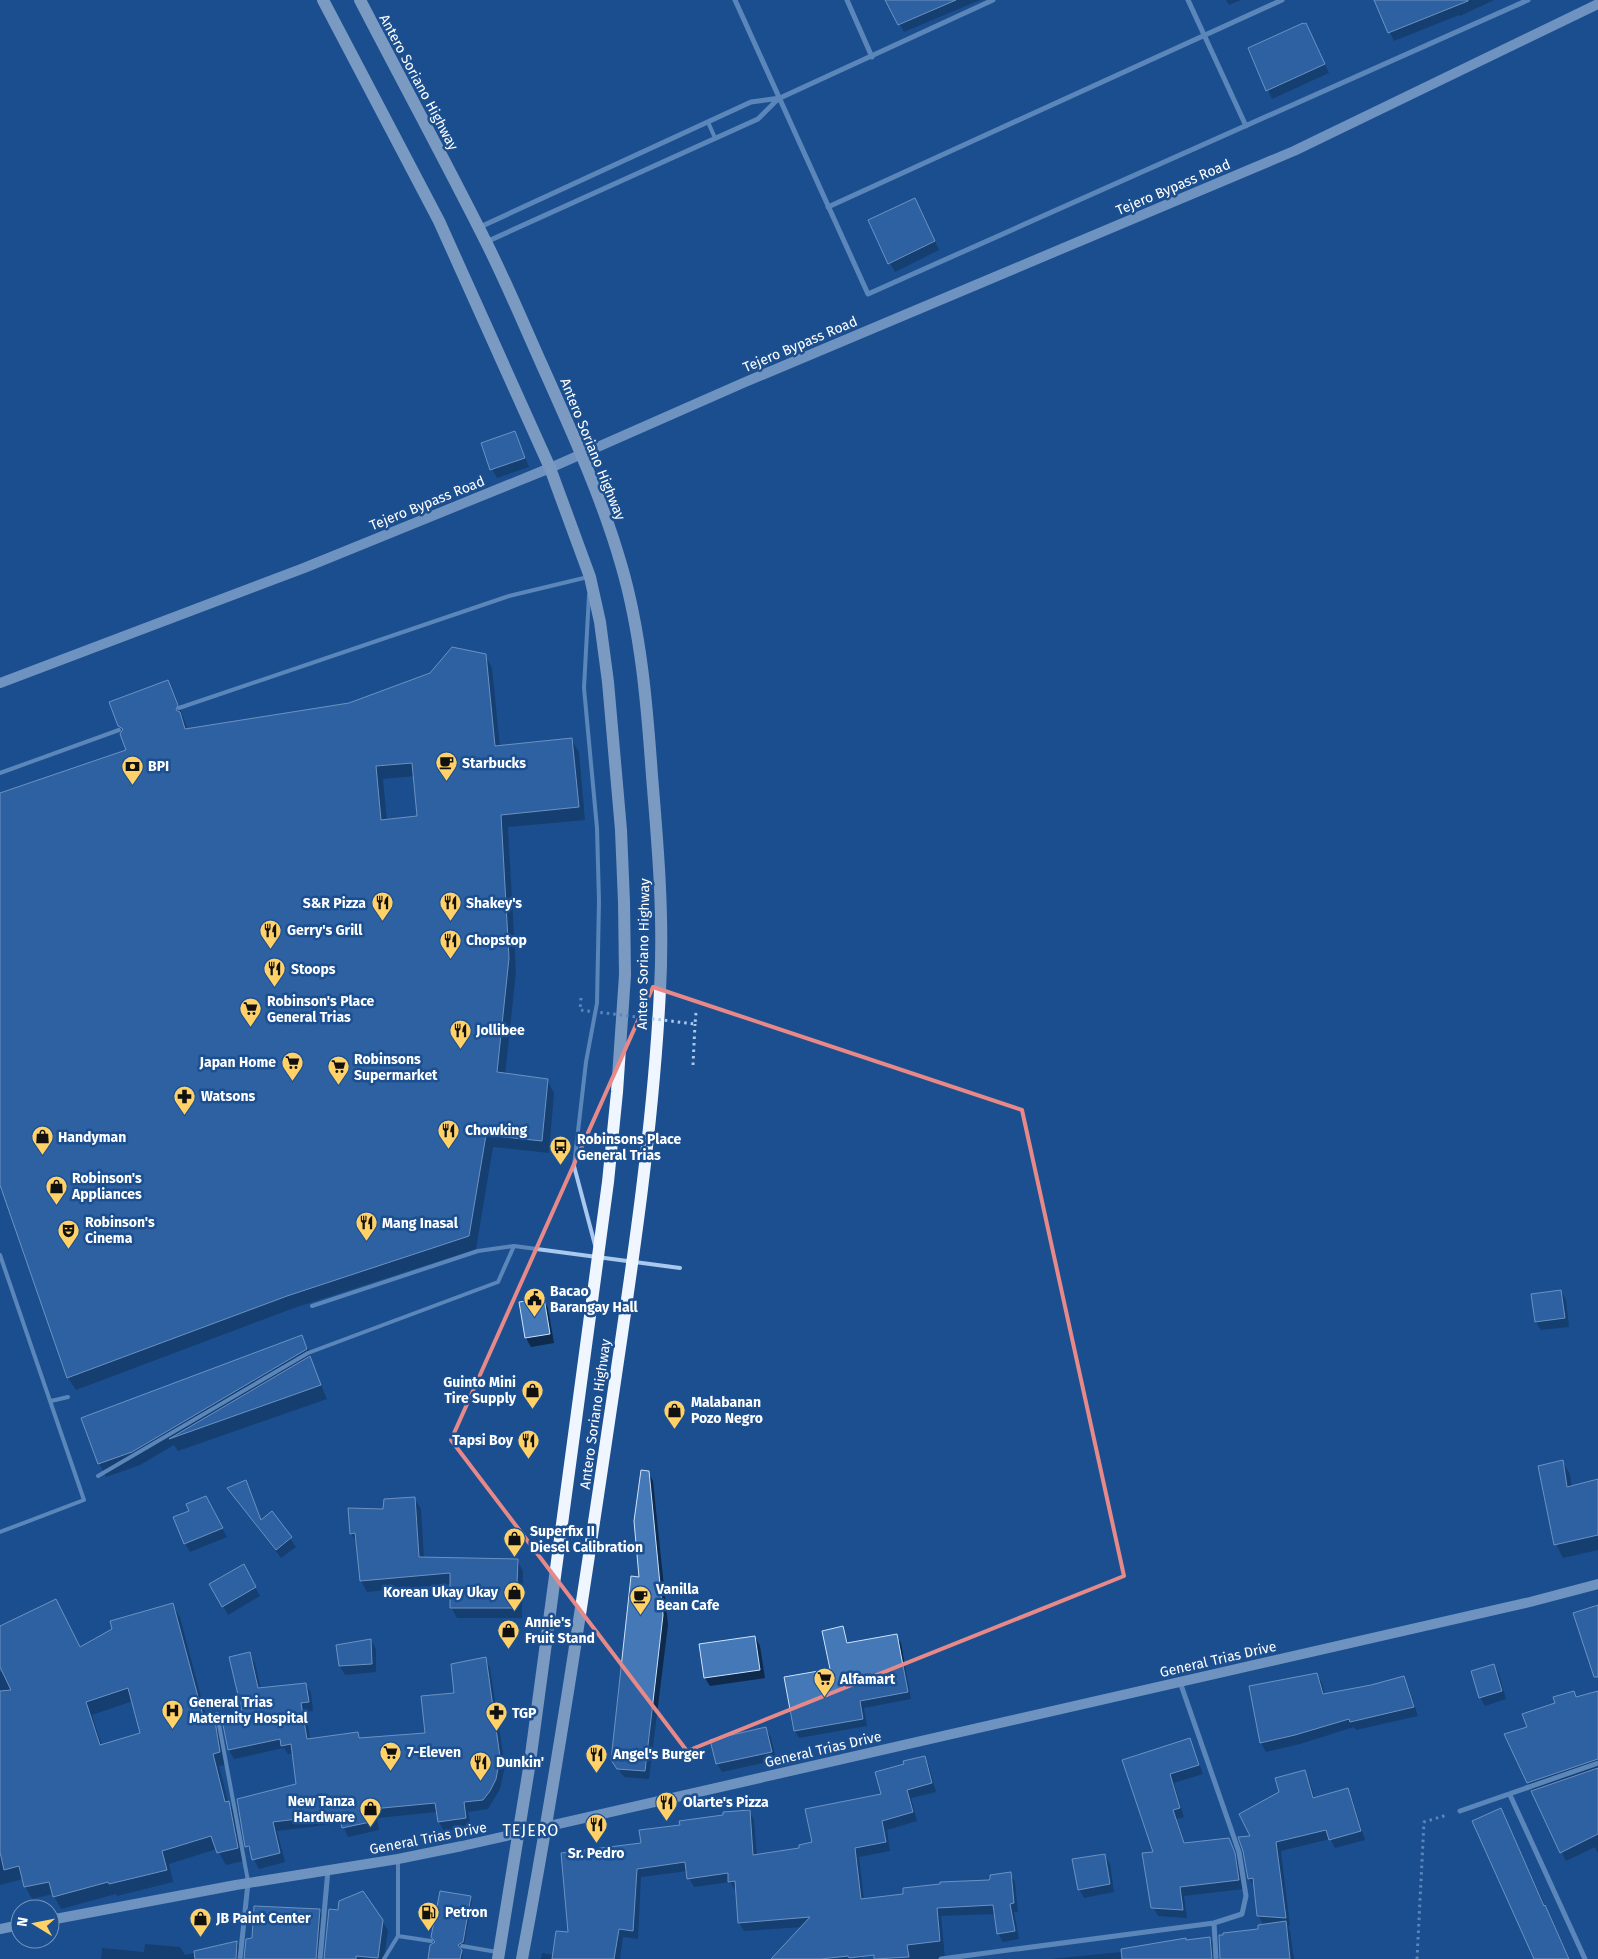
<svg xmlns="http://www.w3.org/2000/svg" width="1598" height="1959" viewBox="0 0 1598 1959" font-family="'Fira Sans',sans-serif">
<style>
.shadow{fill:#0007;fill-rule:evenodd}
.building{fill:#4478b7;stroke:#cfe3fa;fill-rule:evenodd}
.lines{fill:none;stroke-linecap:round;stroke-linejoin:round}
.path{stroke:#a9c9ee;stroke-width:3;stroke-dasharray:2.5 4;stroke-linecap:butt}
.lane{stroke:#a9c9ee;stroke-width:4}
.street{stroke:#a9c9ee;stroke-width:5}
.secondary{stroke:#d6e6fa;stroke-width:10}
.primary{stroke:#f0f6ff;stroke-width:12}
.path-bridge{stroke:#a9c9ee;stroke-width:3;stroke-dasharray:2.5 4;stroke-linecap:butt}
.marked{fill:none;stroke:#e88989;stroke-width:4;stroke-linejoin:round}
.labels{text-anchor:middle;stroke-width:5;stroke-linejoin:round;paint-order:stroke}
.street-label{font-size:14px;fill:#fff;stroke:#1b4f8f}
.poi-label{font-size:14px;font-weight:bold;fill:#fff;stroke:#1b4f8f;text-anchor:start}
.quarter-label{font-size:16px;letter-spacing:1px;fill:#fff;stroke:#1b4f8f}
</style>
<rect width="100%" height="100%" fill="#1b4f8f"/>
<path class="shadow" d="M887,0H980L904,32Z
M1226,0H1241L1229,5Z
M1375,0H1494L1460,16L1459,15L1394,41Z
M1306,24L1329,73L1272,99L1249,48Z
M920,208L939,250L895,272L890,263Z
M515,432L529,467L497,478L492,469Z
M485,655L492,668L500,747L571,739L579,752L585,820L508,827L516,972L505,1075L547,1080L554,1093L549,1153L493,1147L476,1249L294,1308L76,1390L68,1378L0,1181V794L127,751L122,732L119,726L168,682L175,695L188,730L349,704ZM415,776L418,818L387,821L383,779Z
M1561,1291L1566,1300L1569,1327L1541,1330L1536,1322Z
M543,1299L548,1308L554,1343L531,1347L526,1338L520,1303Z
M301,1337L309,1350L312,1364L327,1399L178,1451L174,1445L140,1465L106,1477L99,1463Z
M1562,1461L1570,1474L1572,1487L1598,1481V1550L1563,1558L1556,1544Z
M648,1472L653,1481L668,1625L649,1779L624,1777L618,1769L641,1578Z
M246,1482L262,1521L272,1513L296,1547L281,1558L228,1488Z
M205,1497L227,1537L190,1552L185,1543Z
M414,1498L421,1509L424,1558L517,1560L523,1571L522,1618H457L451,1607V1584L367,1592L361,1581L357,1544L351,1533L384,1510Z
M243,1566L260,1596L228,1615L211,1584Z
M172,1605L180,1617L208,1724L214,1723L221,1735L227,1765L219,1766L228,1801L236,1815L244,1861L226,1865L217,1849L169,1864L173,1882L117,1896L116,1894L61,1909L53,1894L32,1899L25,1886L23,1879L0,1885V1672L6,1670L0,1655V1627L80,1648ZM133,1701L142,1734L102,1746L92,1715Z
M842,1628L849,1644L896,1635L901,1643L911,1699L864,1708L867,1726L799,1738L795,1731L831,1670Z
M755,1637L760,1646L765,1678L710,1686L705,1678Z
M371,1640L376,1649V1672L345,1675L340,1666L338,1646Z
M249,1654L255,1663L261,1689L306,1684L311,1693L313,1711L306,1712L310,1740L358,1734L360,1739L426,1734L456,1694L485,1659L490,1668L505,1767L500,1789L488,1809L468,1812L471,1827L444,1831L439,1822L437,1812L377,1818L379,1830L348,1837L342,1823L277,1831L285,1862L259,1869L247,1846L298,1785L294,1754H288L284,1748L234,1759L229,1750L223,1721L244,1717Z
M1494,1665L1499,1674L1506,1699L1485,1706L1480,1697Z
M1317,1674L1322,1683L1325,1695L1372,1687L1403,1678L1408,1686L1418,1716L1356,1730L1354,1727L1300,1744L1266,1752L1261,1743L1251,1687Z
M1574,1692L1577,1698L1598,1692V1853L1595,1847L1566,1861L1528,1782V1727L1557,1704Z
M766,1729L771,1737L776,1760L722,1772L717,1764Z
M1189,1740L1194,1749L1203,1774L1174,1783L1184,1817L1177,1819L1185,1844L1229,1839L1239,1863L1243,1889L1184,1896L1187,1918L1158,1916L1153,1907L1155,1853L1124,1761Z
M924,1757L929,1766L936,1792L911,1798L917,1821L887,1830L890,1851L859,1857L864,1900L989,1881L1010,1874L1015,1882L1018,1912H1014L1019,1939L1003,1942L998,1933L995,1914L941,1916L945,1959H884L881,1954L899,1928L860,1959H773L803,1927L744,1931L739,1923L737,1890H735L730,1882L694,1887L689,1878L688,1871L641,1877L638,1939L623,1937L620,1959H541L542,1953L554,1955L569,1934L642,1844L681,1826L749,1811L754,1820L757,1856L801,1849L814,1843L882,1795L905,1765Z
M1304,1771L1309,1780L1315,1799L1347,1790L1352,1799L1365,1840L1335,1848L1330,1839L1281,1851L1290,1926H1288L1290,1931L1294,1959H1222L1264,1926L1258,1915L1255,1887L1249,1879L1252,1837L1281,1793Z
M1505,1819L1570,1959H1535Z
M1105,1855L1110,1864L1114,1892L1084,1898L1079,1889Z
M470,1897L472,1901L464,1946L460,1949L463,1955L462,1959H429L436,1943Z
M319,1910L324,1919L321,1959H246Z
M382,1921L388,1930L384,1959H326Z
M1210,1938L1215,1947V1959H1050L1121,1952V1950L1185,1939L1187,1942Z
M237,1943L242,1951L241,1959H101L102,1948L144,1952L145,1944L180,1947L185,1955Z"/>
<path class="building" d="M885,0H956L898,25Z
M1374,0H1468V1L1388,33Z
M1303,23L1304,24L1306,23L1325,64L1266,91L1248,48Z
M915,198L935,241L888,264L868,220Z
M515,431L525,458L490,470L481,443Z
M452,647L486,654L495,746L572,738L579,807L501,815L509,958L497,1072L548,1079L542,1141L486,1135L469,1236L287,1296L67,1378L0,1185V793L126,750L120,734L123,729L118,726L109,702L168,680L178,705L176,710L180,712L185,729L349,703L430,673ZM412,763L417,816L381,820L376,766Z
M1561,1290L1565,1318L1535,1322L1531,1294Z
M544,1298L550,1334L525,1338L519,1302Z
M302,1335L307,1349L132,1452L98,1464L81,1418Z
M310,1356L321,1385L169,1439Z
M1563,1460L1567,1487L1598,1479V1535L1554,1545L1538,1466Z
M641,1470L649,1471L663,1615L645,1771L617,1769L611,1760L631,1576L639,1577L634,1521Z
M246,1480L261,1520L272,1511L292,1537L276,1550L227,1488Z
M206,1496L223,1528L184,1544L173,1517L189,1511L186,1504Z
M415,1497L419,1557L518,1559L516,1608H450V1573L360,1581L355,1533L350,1534L348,1508L383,1509L384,1499Z
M244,1564L256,1587L222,1607L209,1584Z
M56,1599L80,1647L112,1629L110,1621L173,1603L205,1723L215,1721L220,1752L213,1754L225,1802L229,1801L238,1848L217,1853L211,1836L162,1851L167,1870L109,1884L108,1882L53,1897L49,1882L24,1887L19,1866L4,1870L0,1852V1691L11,1690L0,1667V1626ZM128,1688L140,1733L100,1745L86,1702Z
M1598,1605V1677H1594L1573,1613Z
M843,1626L847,1643L897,1634L908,1692L860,1701L863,1719L794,1731L784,1677L830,1669L822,1631Z
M755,1636L760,1670L704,1678L699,1644Z
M371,1639L372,1664L339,1666L336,1645Z
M250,1652L258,1688L306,1683L309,1702L301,1703L307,1739L358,1732L359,1738L425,1733L421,1696L454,1693L451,1664L486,1657L500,1757L496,1779L490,1791L483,1800L464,1802L466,1818L438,1822L435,1803L372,1809L375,1821L342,1828L339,1814L273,1822L280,1853L252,1860L249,1846L245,1847L237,1799L296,1784L291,1744L281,1746L280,1739L228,1750L222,1720L243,1716L229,1657Z
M1494,1664L1502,1691L1479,1698L1471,1671Z
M1317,1673L1323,1694L1371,1685L1404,1676L1414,1707L1350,1722L1349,1719L1295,1735L1260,1743L1249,1686Z
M1574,1691L1576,1697L1598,1691V1759L1527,1783L1504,1734L1527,1727L1522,1714L1555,1703L1553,1697Z
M766,1727L772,1752L716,1764L710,1740Z
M1190,1738L1199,1765L1170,1774L1180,1808L1173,1810L1184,1843L1229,1838L1235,1853L1239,1880L1180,1887L1183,1910L1151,1908L1142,1853L1153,1852L1122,1760Z
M925,1756L932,1783L907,1790L913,1812L882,1821L886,1842L855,1848L861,1899L903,1894V1888L940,1884V1882L989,1880L990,1879V1875L1011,1872L1014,1903L1010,1904L1015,1931L997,1934L993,1905L937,1908L940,1941L907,1945L909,1957L874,1959V1955L849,1958L848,1956L821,1959H771L810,1917L738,1923L735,1881L728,1882V1873L687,1879L685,1862L637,1869L633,1931L619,1929L614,1959H552L556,1931L568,1932L561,1853L641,1843L639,1830L680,1825L679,1821L723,1815V1812L750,1810L753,1855L799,1848V1845L812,1842L805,1809L881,1794L875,1772L904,1764L903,1761Z
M1598,1768V1834L1560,1853L1531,1791Z
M1305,1770L1313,1798L1348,1788L1361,1831L1329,1840L1326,1830L1276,1842L1286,1918L1257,1916L1253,1878L1248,1879L1243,1851L1238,1837L1250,1836L1239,1814L1279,1792L1275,1778Z
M1501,1808L1544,1906L1545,1905L1569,1959H1534L1472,1821Z
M1105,1854L1110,1884L1078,1890L1072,1859Z
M363,1891L383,1920L378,1958L356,1956V1959H324L329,1909L338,1910L339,1901Z
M440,1891L471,1896L463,1942L458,1945L462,1950L460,1959H428L430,1945L435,1942L431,1937Z
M254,1906L320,1909L316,1959H244L246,1939L252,1938Z
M1286,1921L1290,1959H1220L1219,1935H1223V1933L1258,1929V1925Z
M1210,1937L1212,1959H1122L1121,1949L1186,1938V1940Z
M237,1941L236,1959H195L194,1951Z"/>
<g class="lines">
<path class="path" d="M693,1065L695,1024
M1417,1959L1424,1822L1447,1815"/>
<path class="lane" d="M708,122L715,138
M589,595L584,688L597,828L599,901L597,1003L586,1062L574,1166L595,1245
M179,708L509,596L588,577
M0,773L119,730
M0,1255L84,1500L0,1532
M312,1306L478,1251L514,1246L680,1268
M51,1401L68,1397
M98,1476L308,1353L498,1282L514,1246
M217,1714L248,1881
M398,1936L431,1941
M462,1946L497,1952
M384,1959L398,1936V1859"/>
<path class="street" d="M735,0L868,294L1528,0
M847,0L872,57
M1188,0L1246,126
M828,207L1282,0
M480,227L751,102L780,98L993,0
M486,242L758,119L779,98
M1180,1682L1239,1852L1246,1896L1242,1914L1214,1923
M1510,1795L1585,1959
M1460,1811L1598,1763
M240,1959L248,1883
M320,1959L328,1870
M941,1959L1214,1923L1216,1959"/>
<path class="secondary" d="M0,683L304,568L550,468L743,383L1294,151L1598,4
M50,1920L236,1885L398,1859L462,1846L1530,1602L1598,1584
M0,1929L20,1925"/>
<path class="primary" d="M323,0L439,221L550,468L590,577L600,622L608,682L621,830L624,902L625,975L617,1092L608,1182L530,1762L498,1959
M360,0C402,81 446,162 487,244C507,284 524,325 542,365C571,430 601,495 621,564C641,632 647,705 652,776C658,847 664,918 660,990C653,1132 631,1274 610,1415C583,1597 556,1778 522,1959"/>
<path class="path-bridge" d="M581,998L580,1010L695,1024L696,1013"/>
</g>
<path d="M0 0H1598V1959H0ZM653,987L1022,1110L1124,1576L687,1751L451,1440Z" fill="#1b4f8f" fill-opacity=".55" fill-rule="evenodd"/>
<path class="marked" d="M653,987L1022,1110L1124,1576L687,1751L451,1440Z"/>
<defs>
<symbol id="cafe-pin" viewBox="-11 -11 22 30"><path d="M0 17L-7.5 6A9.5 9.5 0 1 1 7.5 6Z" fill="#ffd166" stroke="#1b4f8f"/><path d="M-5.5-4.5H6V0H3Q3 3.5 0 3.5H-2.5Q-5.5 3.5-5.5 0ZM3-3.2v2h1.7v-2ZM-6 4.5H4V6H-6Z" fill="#111"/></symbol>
<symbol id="bank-pin" viewBox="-11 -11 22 30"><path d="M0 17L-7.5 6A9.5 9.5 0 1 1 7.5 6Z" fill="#ffd166" stroke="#1b4f8f"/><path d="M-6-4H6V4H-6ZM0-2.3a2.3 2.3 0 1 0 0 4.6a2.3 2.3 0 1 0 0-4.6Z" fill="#111"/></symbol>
<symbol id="restaurant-pin" viewBox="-11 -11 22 30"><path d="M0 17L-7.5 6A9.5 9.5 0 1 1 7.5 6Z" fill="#ffd166" stroke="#1b4f8f"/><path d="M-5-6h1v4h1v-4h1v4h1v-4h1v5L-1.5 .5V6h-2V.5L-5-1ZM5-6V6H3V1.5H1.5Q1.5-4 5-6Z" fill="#111"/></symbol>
<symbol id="supermarket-pin" viewBox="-11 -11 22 30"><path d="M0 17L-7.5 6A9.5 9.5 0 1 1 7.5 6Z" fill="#ffd166" stroke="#1b4f8f"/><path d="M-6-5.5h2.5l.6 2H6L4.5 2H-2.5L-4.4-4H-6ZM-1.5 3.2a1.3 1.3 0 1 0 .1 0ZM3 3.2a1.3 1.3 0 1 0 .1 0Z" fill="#111"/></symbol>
<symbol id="pharmacy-pin" viewBox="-11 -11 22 30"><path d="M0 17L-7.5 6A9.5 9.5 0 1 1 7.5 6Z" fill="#ffd166" stroke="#1b4f8f"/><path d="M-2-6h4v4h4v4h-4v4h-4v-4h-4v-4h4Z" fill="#111"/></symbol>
<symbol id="shop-pin" viewBox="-11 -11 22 30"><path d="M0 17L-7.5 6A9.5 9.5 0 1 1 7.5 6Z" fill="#ffd166" stroke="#1b4f8f"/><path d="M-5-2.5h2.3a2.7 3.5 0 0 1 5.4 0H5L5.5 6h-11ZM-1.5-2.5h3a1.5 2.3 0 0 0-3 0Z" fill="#111"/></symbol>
<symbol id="bus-pin" viewBox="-11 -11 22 30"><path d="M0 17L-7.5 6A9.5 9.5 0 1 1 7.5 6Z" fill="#ffd166" stroke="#1b4f8f"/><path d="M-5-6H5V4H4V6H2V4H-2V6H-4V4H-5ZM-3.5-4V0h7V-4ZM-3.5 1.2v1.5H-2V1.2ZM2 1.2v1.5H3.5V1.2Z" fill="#111"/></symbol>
<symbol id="theatre-pin" viewBox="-11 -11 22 30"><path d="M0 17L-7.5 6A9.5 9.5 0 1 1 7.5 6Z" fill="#ffd166" stroke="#1b4f8f"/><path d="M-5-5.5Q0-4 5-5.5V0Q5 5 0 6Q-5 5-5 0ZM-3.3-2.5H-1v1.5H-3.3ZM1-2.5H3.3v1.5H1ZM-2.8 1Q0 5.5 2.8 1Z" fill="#111"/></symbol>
<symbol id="civic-pin" viewBox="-11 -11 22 30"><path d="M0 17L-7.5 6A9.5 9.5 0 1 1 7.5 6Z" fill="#ffd166" stroke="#1b4f8f"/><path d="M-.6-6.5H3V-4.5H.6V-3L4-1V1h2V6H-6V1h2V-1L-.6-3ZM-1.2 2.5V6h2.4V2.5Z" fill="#111"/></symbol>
<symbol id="hospital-pin" viewBox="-11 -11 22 30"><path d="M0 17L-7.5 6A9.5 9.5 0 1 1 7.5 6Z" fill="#ffd166" stroke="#1b4f8f"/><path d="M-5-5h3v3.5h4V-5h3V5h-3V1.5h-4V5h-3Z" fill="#111"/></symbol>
<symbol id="fuel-pin" viewBox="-11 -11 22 30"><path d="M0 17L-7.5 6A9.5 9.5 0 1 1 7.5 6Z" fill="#ffd166" stroke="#1b4f8f"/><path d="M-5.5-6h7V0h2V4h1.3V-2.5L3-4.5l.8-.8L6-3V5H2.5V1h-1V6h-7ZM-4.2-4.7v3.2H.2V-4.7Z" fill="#111"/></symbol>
</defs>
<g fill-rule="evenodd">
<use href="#cafe-pin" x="434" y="750" width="25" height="34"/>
<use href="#bank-pin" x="120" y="754" width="25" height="34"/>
<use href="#restaurant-pin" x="370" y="890" width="25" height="34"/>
<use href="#restaurant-pin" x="438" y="890" width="25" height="34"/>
<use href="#restaurant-pin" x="258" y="918" width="25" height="34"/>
<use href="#restaurant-pin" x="438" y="928" width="25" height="34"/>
<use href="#restaurant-pin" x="262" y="956" width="25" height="34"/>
<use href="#supermarket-pin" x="238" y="996" width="25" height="34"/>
<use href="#restaurant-pin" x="448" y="1018" width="25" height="34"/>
<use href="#supermarket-pin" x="280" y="1050" width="25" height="34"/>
<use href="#supermarket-pin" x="326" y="1054" width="25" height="34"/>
<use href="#pharmacy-pin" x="172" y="1084" width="25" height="34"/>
<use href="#restaurant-pin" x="436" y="1118" width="25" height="34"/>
<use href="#shop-pin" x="30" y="1124" width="25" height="34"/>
<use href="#bus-pin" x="548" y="1134" width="25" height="34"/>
<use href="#shop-pin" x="44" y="1174" width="25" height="34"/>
<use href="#restaurant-pin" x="354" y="1210" width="25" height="34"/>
<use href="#theatre-pin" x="56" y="1218" width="25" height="34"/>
<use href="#civic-pin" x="522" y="1286" width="25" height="34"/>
<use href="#shop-pin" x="520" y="1378" width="25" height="34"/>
<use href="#shop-pin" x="662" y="1398" width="25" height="34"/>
<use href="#restaurant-pin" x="516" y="1428" width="25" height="34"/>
<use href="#shop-pin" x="502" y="1526" width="25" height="34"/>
<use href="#shop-pin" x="502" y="1580" width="25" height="34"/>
<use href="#cafe-pin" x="628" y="1584" width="25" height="34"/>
<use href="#shop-pin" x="496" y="1618" width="25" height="34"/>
<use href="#supermarket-pin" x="812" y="1666" width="25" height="34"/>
<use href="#hospital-pin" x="160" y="1698" width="25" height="34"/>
<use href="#pharmacy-pin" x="484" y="1700" width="25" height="34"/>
<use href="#supermarket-pin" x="378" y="1740" width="25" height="34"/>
<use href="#restaurant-pin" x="584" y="1742" width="25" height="34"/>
<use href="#restaurant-pin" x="468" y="1750" width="25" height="34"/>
<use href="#restaurant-pin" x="654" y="1790" width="25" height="34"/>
<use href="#shop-pin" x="358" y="1796" width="25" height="34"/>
<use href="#restaurant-pin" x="584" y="1812" width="25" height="34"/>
<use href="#fuel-pin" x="416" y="1900" width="25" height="34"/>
<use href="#shop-pin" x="188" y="1906" width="25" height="34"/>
</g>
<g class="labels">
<g class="street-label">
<text transform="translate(419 82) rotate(62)" y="5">Antero Soriano Highway</text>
<text transform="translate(1173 187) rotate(-23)" y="5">Tejero Bypass Road</text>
<text transform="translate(800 344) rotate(-23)" y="5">Tejero Bypass Road</text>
<text transform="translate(593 449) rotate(68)" y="5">Antero Soriano Highway</text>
<text transform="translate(427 503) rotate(-22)" y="5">Tejero Bypass Road</text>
<text transform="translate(643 954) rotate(-89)" y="5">Antero Soriano Highway</text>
<text transform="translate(595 1414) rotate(-82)" y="5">Antero Soriano Highway</text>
<text transform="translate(1218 1659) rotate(-13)" y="5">General Trias Drive</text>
<text transform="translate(823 1749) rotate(-13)" y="5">General Trias Drive</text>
<text transform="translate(428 1838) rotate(-11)" y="5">General Trias Drive</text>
</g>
<g class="poi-label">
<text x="462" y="768">Starbucks</text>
<text x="148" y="771">BPI</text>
<text x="366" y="908" text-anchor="end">S&amp;R Pizza</text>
<text x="466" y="908">Shakey's</text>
<text x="287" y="935">Gerry's Grill</text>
<text x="466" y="945">Chopstop</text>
<text x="291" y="974">Stoops</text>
<text x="267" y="1006">Robinson's Place<tspan x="267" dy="16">General Trias</tspan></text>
<text x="476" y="1035">Jollibee</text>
<text x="354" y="1064">Robinsons<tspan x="354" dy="16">Supermarket</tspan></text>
<text x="276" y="1067" text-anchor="end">Japan Home</text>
<text x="201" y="1101">Watsons</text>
<text x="465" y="1135">Chowking</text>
<text x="58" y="1142">Handyman</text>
<text x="577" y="1144">Robinsons Place<tspan x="577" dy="16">General Trias</tspan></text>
<text x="72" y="1183">Robinson's<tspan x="72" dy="16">Appliances</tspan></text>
<text x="85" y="1227">Robinson's<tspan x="85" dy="16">Cinema</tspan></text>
<text x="382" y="1228">Mang Inasal</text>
<text x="550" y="1296">Bacao<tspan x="550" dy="16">Barangay Hall</tspan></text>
<text x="516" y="1387" text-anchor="end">Guinto Mini<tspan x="516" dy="16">Tire Supply</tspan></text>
<text x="691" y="1407">Malabanan<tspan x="691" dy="16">Pozo Negro</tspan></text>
<text x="513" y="1445" text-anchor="end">Tapsi Boy</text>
<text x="530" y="1536">Superfix II<tspan x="530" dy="16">Diesel Calibration</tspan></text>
<text x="656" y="1594">Vanilla<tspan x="656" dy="16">Bean Cafe</tspan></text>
<text x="498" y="1597" text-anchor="end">Korean Ukay Ukay</text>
<text x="525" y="1627">Annie's<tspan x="525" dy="16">Fruit Stand</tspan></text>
<text x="840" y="1684">Alfamart</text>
<text x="189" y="1707">General Trias<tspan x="189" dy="16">Maternity Hospital</tspan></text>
<text x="512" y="1718">TGP</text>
<text x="407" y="1757">7-Eleven</text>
<text x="613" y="1759">Angel's Burger</text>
<text x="496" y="1767">Dunkin'</text>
<text x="355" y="1806" text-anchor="end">New Tanza<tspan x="355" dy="16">Hardware</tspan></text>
<text x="683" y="1807">Olarte's Pizza</text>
<text x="596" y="1858" text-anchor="middle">Sr. Pedro</text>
<text x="445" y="1917">Petron</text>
<text x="216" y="1923">JB Paint Center</text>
</g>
<g class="quarter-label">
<text x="531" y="1836">TEJERO</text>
</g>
</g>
<g transform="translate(35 1924) rotate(280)"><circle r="24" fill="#1b4f8f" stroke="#7695bc"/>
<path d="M0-4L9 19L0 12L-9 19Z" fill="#ffd166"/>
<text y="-8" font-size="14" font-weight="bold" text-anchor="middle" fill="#ffffff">N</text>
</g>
</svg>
